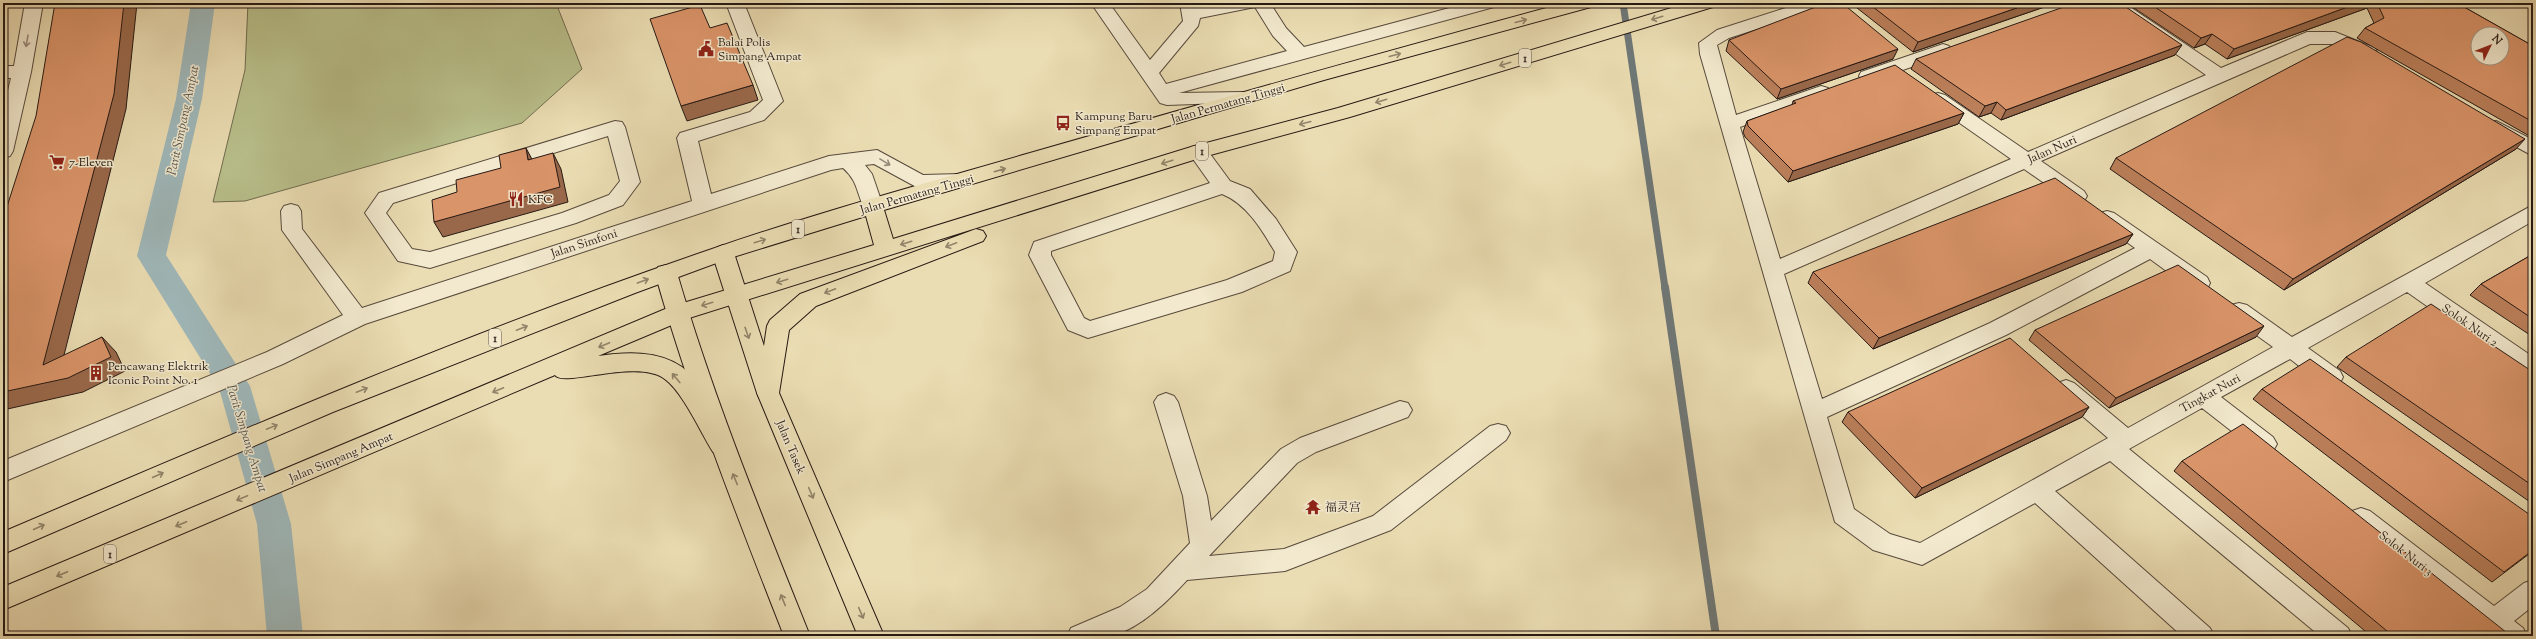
<svg xmlns="http://www.w3.org/2000/svg" width="2536" height="639" viewBox="0 0 2536 639" font-family="'Sorts Mill Goudy','Noto Serif SC',serif">
<style>
.green{fill:#b9c08b;stroke:#706c50}
.lines{fill:none;stroke-linecap:round;stroke-linejoin:round}
.stream-far1{stroke:#6f7878;stroke-width:7}
.stream{stroke:#6f7878;stroke-width:8}
.canal{fill:#9fb8ba;fill-rule:evenodd}
.minor-casing{stroke:#574a3c;stroke-width:2}
.major-casing{stroke:#261914;stroke-width:2}
.highway-casing{stroke:#261914;stroke-width:2}
.minor{fill:#f2e9ce;fill-rule:evenodd}
.major{fill:#ebddb3;fill-rule:evenodd}
.highway{fill:#ebddb3;fill-rule:evenodd}
.wall{fill:#bb7f5a;stroke:#261914}
.shaded-wall{fill:#99684a;stroke:#261914}
.building{fill:#da9469;stroke:#261914;fill-rule:evenodd}
.oneway{stroke:#92856b}
.oneway2{stroke:#968b7a}
.labels{text-anchor:middle;stroke-width:3;stroke-linejoin:round;paint-order:stroke}
.shield{fill:#f2e9ce;stroke:#63574c;stroke-width:1}
.shield-label{font-size:11px;font-weight:bold;fill:#261914}
.poi-label{font-size:12px;fill:#261914;stroke:#f2e9ce;text-anchor:start}
.street-label{font-size:12px;fill:#261914;stroke:#f2e9ce}
.water-label{font-size:13px;font-style:italic;fill:#50514e;stroke:#f2e9ce}
</style>
<rect width="100%" height="100%" fill="#ebddb3"/>
<filter id="stains"><feTurbulence type="fractalNoise" baseFrequency=".005" numOctaves="4"/><feColorMatrix values="0 0 0 0 .2 0 0 0 0 .09 0 0 0 0 .02 0 0 0 .5 -.17"/></filter>
<radialGradient id="worn" r=".72"><stop offset=".6" stop-color="#630" stop-opacity="0"/><stop offset="1" stop-color="#630" stop-opacity=".3"/></radialGradient>
<path class="green" d="M248,3H556L582,69L522,123L245,201L213,202L245,70Z"/>
<g class="lines">
<path class="stream-far1" d="M1623,3L1665,288"/>
<path class="stream" d="M1665,287L1716,636"/>
<path class="canal" d="M191,3H215L202,99L166,255L250,386L291,524L303,636H267L257,524L219,388L137,256L176,99Z"/>
<defs>
<path id="minor" d="M25,3H43L31,72L13,151L10,156L3,158V111L11,78H3V66H14Z
M726,3H744L783,101L764,120L698,141L711,194L829,156L877,150L923,175L960,174L967,176L970,181L967,186L920,189L874,164L865,165L872,174L883,206L880,211L873,213L866,211C856,194 859,182 843,168L831,170L365,324L283,364L3,482V461L267,352L343,315L282,230L281,211L284,206L291,204L298,206L301,211L302,229L362,308L692,201L677,138L680,133L750,112L763,100Z
M1091,3H1109L1150,60L1183,21L1180,3H1198L1199,7L1221,3H1270L1286,28L1304,47L1468,3H1497L1494,7L1179,93L1243,92L1250,94L1253,98L1250,102L1167,105L1160,103ZM1255,7L1273,36L1287,51L1166,84L1159,73L1198,26L1200,18Z
M1801,3H1828L1825,7L1729,38L1717,45L1736,115L1821,86L1828,88L1830,92L1828,96L1740,127L1780,259L2011,159L1931,103L1928,99L1931,95L1938,93L1945,95L2028,152L2206,75L2103,3H2124L2221,68L2307,32H2335L2375,48L2377,52L2375,56H2361L2332,44H2310L2041,161L2084,191L2087,196L2084,201L2077,203L2070,201L2024,169L1784,274L1822,399L1990,323L2135,248L2100,223L2097,218L2100,213L2107,211L2114,213L2207,277L2210,283L2207,289L2199,291L2191,289L2150,259L2006,335L1827,417L1854,509L1890,534L1920,543L2108,438L2058,395L2055,389L2058,383L2066,380L2074,383L2128,428L2273,347L2231,317L2228,311L2231,305L2239,303L2247,305L2292,337L2533,205V221L2425,283L2533,357V378L2525,375L2407,292L2308,348L2340,371L2343,377L2340,383C2322,389 2304,369 2290,359L2221,397L2273,437L2277,444L2273,451L2265,454L2257,451L2202,408L2129,449L2348,628L2352,636H2320L2110,461L2055,491L2210,628L2214,636H2182L2035,503L1922,565L1873,550L1835,522L1700,54L1699,43L1717,30Z
M1943,44L1949,46L1952,50L1949,54L1868,82L1861,80L1859,76L1861,72Z
M615,121L622,122L625,127L640,182L623,205L576,223L430,268L398,261L365,213L379,193ZM608,136L620,181L609,195L562,213L430,252L412,249L386,213L393,203Z
M2496,121L2533,140V156L2489,132L2486,127L2489,122Z
M1198,145L1205,147L1230,181L1250,189L1276,219L1297,252L1290,271L1242,292L1088,338L1068,330L1029,255L1034,242L1210,183L1188,152L1191,147ZM1222,194C1247,204 1262,230 1275,252L1273,261L1227,280L1090,321L1084,318L1051,255V251Z
M1166,393L1174,396L1178,402L1207,496L1211,521L1281,449L1300,438L1400,401L1408,403L1412,410L1408,417L1316,452L1297,463L1209,556L1284,549L1373,516L1490,426L1498,424L1506,426L1510,433L1506,440L1391,530L1285,571L1187,580C1169,600 1136,633 1107,636C1094,637 1080,636 1067,636L1071,628L1120,607L1147,589L1190,543L1183,496L1154,402L1158,396Z
M2361,508L2370,511L2494,606L2524,583L2533,580V606L2514,621L2523,628L2527,636H2494L2485,629L2352,525L2349,518L2352,511Z"/>
<path id="major" d="M723,245L730,248L734,253L779,393L884,636H858L757,393L712,253L716,248Z
M666,265L674,267L677,273C713,397 762,516 810,636H784C737,516 690,397 655,273L658,267Z"/>
<path id="highway" d="M1565,3H1594L1591,7L1324,80L884,210L893,239L1191,147L1338,108L1688,3H1716L1713,7L1350,117L1203,157L686,319L598,356C625,352 658,350 682,367C697,378 718,421 729,438L733,445L729,452L721,455L713,452C701,433 683,393 666,380C640,357 563,388 555,375L3,610V587L670,307L874,245L866,216L730,258L635,293L333,412L3,554V532C237,432 471,331 712,249C816,213 923,184 1030,153C1208,102 1386,51 1565,3Z
M976,229L983,231L986,236L983,241L816,306L789,330L779,393L776,399L768,402L760,399L757,393L767,326L770,320L800,294Z"/>
</defs>
<use href="#minor" class="minor-casing"/>
<use href="#major" class="major-casing"/>
<use href="#highway" class="highway-casing"/>
<use href="#minor" class="minor"/>
<use href="#major" class="major"/>
<use href="#highway" class="highway"/>
</g>
<path class="wall" d="M1853,3H2056L1913,52L1852,4Z
M2128,3H2457L2533,46V138L2357,38L2365,28L2374,23L2367,8L2227,59L2205,44L2194,48L2128,4Z
M1729,40L1893,59L1777,99L1726,51Z
M2175,55L2001,120L1991,113L1979,117L1911,69L1916,59Z
M1793,101L1964,113L1958,124L1788,182L1745,137L1743,132L1747,121L1792,105Z
M2516,149L2284,290L2110,169L2116,158Z
M2133,234L2126,244L1873,349L1808,283L1813,272Z
M2533,254V337L2470,295L2481,284Z
M2035,330L2256,337L2109,408L2029,340Z
M2346,357L2533,372V504L2337,367Z
M2262,389L2533,551L2492,582L2253,399Z
M2089,407L2082,417L1915,498L1842,422L1848,412Z
M2182,461L2511,636H2371L2174,471Z"/>
<path class="shaded-wall" d="M124,3H137L126,109L58,379L43,365Z
M2031,3H2056L1913,52L1918,42Z
M2358,3H2370L2367,8L2227,59L2234,49Z
M2212,34L2205,44L2194,48L2201,38Z
M2182,45L2175,55L2001,120L2006,110Z
M1898,49L1893,59L1777,99L1781,89Z
M753,85L758,100L687,121L681,106Z
M1997,102L1991,113L1979,117L1985,106Z
M1964,113L1958,124L1788,182L1793,171Z
M2525,139L2516,149L2284,290L2293,279Z
M526,148L534,163L528,160Z
M553,153L561,169L568,202L443,237L434,222Z
M2133,234L2126,244L1873,349L1879,338Z
M2264,326L2256,337L2109,408L2116,398Z
M102,337L116,352L125,371L83,392L3,410V392Z
M2089,407L2082,417L1915,498L1922,488Z"/>
<path class="building" d="M55,3H124L114,94L43,365L102,337L111,357L68,378L3,392V219L36,116Z
M1826,3H1842L1898,49L1781,89L1729,40Z
M1868,3H2031L1918,42Z
M2075,3H2120L2182,45L2006,110L1997,102L1985,106L1916,59Z
M2149,3H2358L2234,49L2212,34L2201,38Z
M2377,3H2457L2533,46V122L2365,28L2384,18ZM2478,34H2502V58H2478Z
M700,5L710,28L727,23L753,85L681,106L650,19Z
M2347,37L2361,42L2525,139L2293,279L2116,158Z
M1895,65L1964,113L1793,171L1748,126L1747,121L1796,103L1793,101Z
M526,148L528,160L553,153L560,187L434,222L432,200L457,192L456,180L501,168L499,155Z
M2055,178L2133,234L1879,338L1813,272Z
M2533,254V319L2481,284Z
M2178,265L2264,326L2116,398L2035,330Z
M2431,304L2533,372V486L2346,357Z
M2010,338L2089,407L1922,488L1848,412Z
M2310,359L2533,517V550L2504,572L2262,389Z
M2243,424L2511,636H2393L2182,461Z"/>
<defs><path id="oneway-shaft" d="M-6 0H5M1.5-3L5.5 0L1.5 3" fill="none" stroke-width="1.6" stroke-linecap="round" stroke-linejoin="round"/></defs>
<g class="oneway">
<use href="#oneway-shaft" transform="translate(1657 18) rotate(163)"/>
<use href="#oneway-shaft" transform="translate(1521 21) rotate(-15)"/>
<use href="#oneway-shaft" transform="translate(1395 55) rotate(-15)"/>
<use href="#oneway-shaft" transform="translate(1505 64) rotate(163)"/>
<use href="#oneway-shaft" transform="translate(1381 101) rotate(163)"/>
<use href="#oneway-shaft" transform="translate(1305 123) rotate(165)"/>
<use href="#oneway-shaft" transform="translate(1167 162) rotate(162)"/>
<use href="#oneway-shaft" transform="translate(1000 170) rotate(-16)"/>
<use href="#oneway-shaft" transform="translate(760 241) rotate(-17)"/>
<use href="#oneway-shaft" transform="translate(906 243) rotate(163)"/>
<use href="#oneway-shaft" transform="translate(951 245) rotate(159)"/>
<use href="#oneway-shaft" transform="translate(643 281) rotate(-20)"/>
<use href="#oneway-shaft" transform="translate(782 281) rotate(163)"/>
<use href="#oneway-shaft" transform="translate(830 291) rotate(159)"/>
<use href="#oneway-shaft" transform="translate(707 304) rotate(163)"/>
<use href="#oneway-shaft" transform="translate(522 328) rotate(-21)"/>
<use href="#oneway-shaft" transform="translate(747 333) rotate(71)"/>
<use href="#oneway-shaft" transform="translate(604 345) rotate(157)"/>
<use href="#oneway-shaft" transform="translate(676 378) rotate(-130)"/>
<use href="#oneway-shaft" transform="translate(362 390) rotate(-21)"/>
<use href="#oneway-shaft" transform="translate(498 390) rotate(157)"/>
<use href="#oneway-shaft" transform="translate(272 427) rotate(-22)"/>
<use href="#oneway-shaft" transform="translate(158 475) rotate(-24)"/>
<use href="#oneway-shaft" transform="translate(735 479) rotate(-112)"/>
<use href="#oneway-shaft" transform="translate(811 493) rotate(67)"/>
<use href="#oneway-shaft" transform="translate(242 498) rotate(157)"/>
<use href="#oneway-shaft" transform="translate(181 524) rotate(157)"/>
<use href="#oneway-shaft" transform="translate(39 527) rotate(-24)"/>
<use href="#oneway-shaft" transform="translate(62 574) rotate(157)"/>
<use href="#oneway-shaft" transform="translate(783 600) rotate(-112)"/>
<use href="#oneway-shaft" transform="translate(861 613) rotate(67)"/>
</g>
<g class="oneway2">
<use href="#oneway-shaft" transform="translate(27 41) rotate(100)"/>
<use href="#oneway-shaft" transform="translate(885 162) rotate(31)"/>
</g>
<defs>
<symbol id="civic-bare" viewBox="-9 -9 18 18"><path d="M-.6-6.5H3V-4.5H.6V-3L4-1V1h2V6H-6V1h2V-1L-.6-3ZM-1.2 2.5V6h2.4V2.5Z" fill="#8f2418" stroke="#f2e9ce" stroke-width="2.5" paint-order="stroke"/></symbol>
<symbol id="bus-bare" viewBox="-9 -9 18 18"><path d="M-5-6H5V4H4V6H2V4H-2V6H-4V4H-5ZM-3.5-4V0h7V-4ZM-3.5 1.2v1.5H-2V1.2ZM2 1.2v1.5H3.5V1.2Z" fill="#8f2418" stroke="#f2e9ce" stroke-width="2.5" paint-order="stroke"/></symbol>
<symbol id="supermarket-bare" viewBox="-9 -9 18 18"><path d="M-6-5.5h2.5l.6 2H6L4.5 2H-2.5L-4.4-4H-6ZM-1.5 3.2a1.3 1.3 0 1 0 .1 0ZM3 3.2a1.3 1.3 0 1 0 .1 0Z" fill="#8f2418" stroke="#f2e9ce" stroke-width="2.5" paint-order="stroke"/></symbol>
<symbol id="restaurant-bare" viewBox="-9 -9 18 18"><path d="M-5-6h1v4h1v-4h1v4h1v-4h1v5L-1.5 .5V6h-2V.5L-5-1ZM5-6V6H3V1.5H1.5Q1.5-4 5-6Z" fill="#8f2418" stroke="#f2e9ce" stroke-width="2.5" paint-order="stroke"/></symbol>
<symbol id="building-bare" viewBox="-9 -9 18 18"><path d="M-4-6H4V6H1V3H-1V6H-4ZM-2.5-4.3h1.7v1.8h-1.7ZM.8-4.3h1.7v1.8H.8ZM-2.5-1h1.7V.8h-1.7ZM.8-1h1.7V.8H.8Z" fill="#8f2418" stroke="#f2e9ce" stroke-width="2.5" paint-order="stroke"/></symbol>
<symbol id="temple-bare" viewBox="-9 -9 18 18"><path d="M0-6L5-2H3V0L6.5 2.5H4V6H1.5V3h-3V6H-4V2.5H-6.5L-3 0V-2H-5Z" fill="#8f2418" stroke="#f2e9ce" stroke-width="2.5" paint-order="stroke"/></symbol>
</defs>
<g fill-rule="evenodd">
<use href="#civic-bare" x="695" y="38" width="22" height="22"/>
<use href="#bus-bare" x="1052" y="112" width="22" height="22"/>
<use href="#supermarket-bare" x="46" y="151" width="22" height="22"/>
<use href="#restaurant-bare" x="505" y="188" width="22" height="22"/>
<use href="#building-bare" x="85" y="362" width="22" height="22"/>
<use href="#temple-bare" x="1302" y="496" width="22" height="22"/>
</g>
<g class="labels">
<g class="shield">
<rect x="1519" y="49" width="12" height="18" rx="3"/>
<rect x="1196" y="142" width="12" height="18" rx="3"/>
<rect x="792" y="220" width="12" height="18" rx="3"/>
<rect x="489" y="329" width="12" height="18" rx="3"/>
<rect x="104" y="545" width="12" height="18" rx="3"/>
</g>
<g class="shield-label">
<text x="1525" y="62">1</text>
<text x="1202" y="155">1</text>
<text x="798" y="233">1</text>
<text x="495" y="342">1</text>
<text x="110" y="558">1</text>
</g>
<g class="poi-label">
<text x="718" y="46">Balai Polis<tspan x="718" dy="14">Simpang Ampat</tspan></text>
<text x="1075" y="120">Kampung Baru<tspan x="1075" dy="14">Simpang Empat</tspan></text>
<text x="69" y="166">7-Eleven</text>
<text x="528" y="203">KFC</text>
<text x="108" y="370">Pencawang Elektrik<tspan x="108" dy="14">Iconic Point No. 1</tspan></text>
<text x="1325" y="511">福灵宫</text>
</g>
<g class="street-label">
<text transform="translate(1228 103) rotate(-16)" y="4">Jalan Permatang Tinggi</text>
<text transform="translate(2052 149) rotate(-24)" y="4">Jalan Nuri</text>
<text transform="translate(917 194) rotate(-16)" y="4">Jalan Permatang Tinggi</text>
<text transform="translate(584 243) rotate(-18)" y="4">Jalan Simfoni</text>
<text transform="translate(2470 325) rotate(35)" y="4">Solok Nuri 2</text>
<text transform="translate(2210 393) rotate(-29)" y="4">Tingkat Nuri</text>
<text transform="translate(791 447) rotate(67)" y="4">Jalan Tasek</text>
<text transform="translate(341 457) rotate(-23)" y="4">Jalan Simpang Ampat</text>
<text transform="translate(2406 553) rotate(38)" y="4">Solok Nuri 3</text>
</g>
<g class="water-label">
<text transform="translate(182 120) rotate(-78)" y="5">Parit Simpang Ampat</text>
<text transform="translate(248 438) rotate(73)" y="5">Parit Simpang Ampat</text>
</g>
</g>
<rect width="2536" height="639" fill="none" stroke="#ebddb3" stroke-width="16"/>
<rect x="4" y="4" width="2528" height="631" fill="none" stroke="#261914" stroke-width="2"/>
<rect x="8" y="8" width="2520" height="623" fill="none" stroke="#261914"/>
<g transform="translate(2490 46) rotate(47)"><circle r="19" fill="#f2e9ce" stroke="#a09684"/>
<path d="M0-3L7 15L0 10L-7 15Z" fill="#8f2418"/>
<text y="-6" font-size="11" font-weight="bold" text-anchor="middle" fill="#261914">N</text>
</g>
<rect width="100%" height="100%" filter="url(#stains)"/>
<rect width="100%" height="100%" fill="url(#worn)"/>
</svg>
